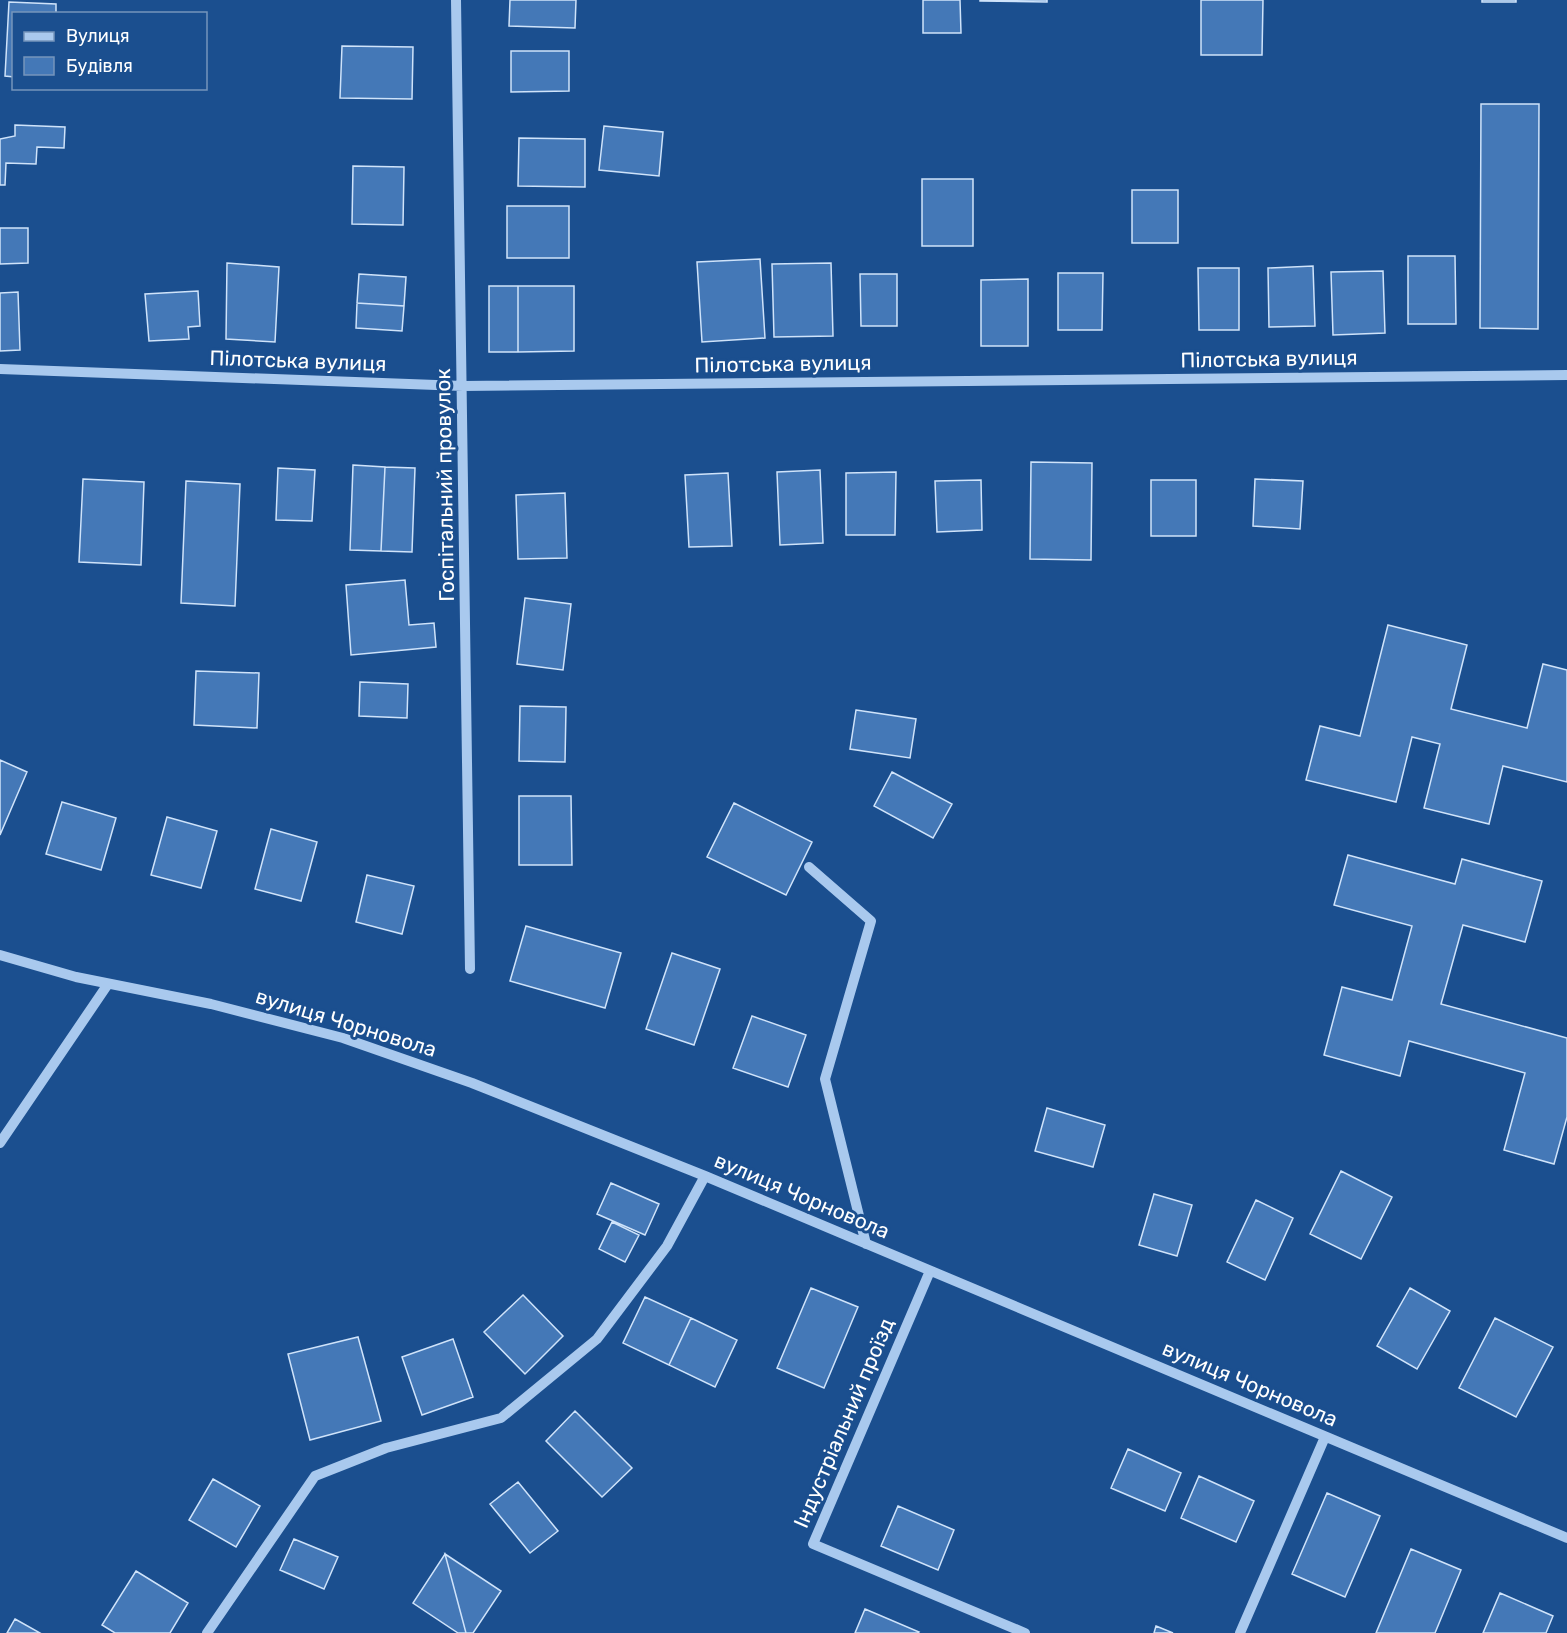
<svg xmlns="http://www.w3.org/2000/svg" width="1567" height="1633" viewBox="0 0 1567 1633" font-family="Rubik,sans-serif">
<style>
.building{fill:#4478b7;stroke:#cfe3fa;stroke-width:1.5}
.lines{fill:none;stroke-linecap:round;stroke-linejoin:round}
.minor{stroke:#a9c9ee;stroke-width:10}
.labels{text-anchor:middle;stroke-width:6;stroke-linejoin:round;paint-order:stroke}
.street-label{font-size:21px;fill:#fff;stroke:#1b4f8f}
</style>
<rect width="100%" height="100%" fill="#1b4f8f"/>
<path class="building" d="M510,0H576L575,28L509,26Z
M923,0H960L961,33H923Z
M980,0H1047V2L980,1Z
M1201,0H1263L1262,55H1201Z
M1482,0H1516V2H1482Z
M9,2L56,4V14H14V77L5,76Z
M342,46L413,47L412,99L340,98Z
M511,51H569V91L511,92Z
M1481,104H1539L1538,329L1480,328Z
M15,125L65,127L64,148L37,147L36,164L6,163L5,185H0V139L15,136Z
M604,126L663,132L659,176L599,170Z
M519,138L585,139V187L518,186Z
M353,166L404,167L403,225L352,224Z
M922,179H973V246H922Z
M1132,190H1178V243H1132Z
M507,206H569V258H507Z
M0,228H28V263L0,264Z
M1408,256H1455L1456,324H1408Z
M760,259L765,338L702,342L697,262Z
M227,263L279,267L275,342L226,339Z
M831,263L833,336L774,337L772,264Z
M1313,266L1315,326L1269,327L1268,268Z
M1198,268H1239V330H1199Z
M1383,271L1385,333L1333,335L1331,272Z
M1058,273H1103L1102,330H1058Z
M359,274L406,277L404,306L357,303Z
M860,274H897V326H861Z
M1028,279V346H981V280Z
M489,286H518V352H489Z
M518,286H574V351L518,352Z
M198,291L200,326L188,327L189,339L149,341L145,294Z
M18,292L20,350L0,351V293Z
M357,303L404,306L402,331L356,328Z
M1031,462L1092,463L1091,560L1030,559Z
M353,465L385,467L381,551L350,550Z
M385,467L415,468L412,552L381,551Z
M278,468L315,470L312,521L276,520Z
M820,470L823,543L780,545L777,472Z
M896,472L895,535H846V473Z
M728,473L732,546L689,547L685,475Z
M83,479L144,482L141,565L79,562Z
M1255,479L1303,481L1300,529L1253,526Z
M981,480L982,530L937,532L935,481Z
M1151,480H1196V536H1151Z
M186,481L240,484L235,606L181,603Z
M565,493L567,558L518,559L516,495Z
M405,580L409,625L434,623L436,647L351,655L346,585Z
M525,598L571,604L563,670L517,664Z
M1388,625L1467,645L1451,709L1527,728L1543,664L1567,670V782L1503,766L1489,824L1424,808L1440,744L1412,737L1396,802L1306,780L1320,726L1360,736Z
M196,671L259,673L257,728L194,725Z
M360,682L408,684L407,718L359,716Z
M520,706L566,707L565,762L519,761Z
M856,710L916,719L910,758L850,749Z
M0,760L27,772L0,835Z
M892,772L952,804L933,838L874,806Z
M519,796H571L572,865H519Z
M62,802L116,818L101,870L46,854Z
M734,803L812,842L786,895L707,857Z
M167,817L217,831L201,888L151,875Z
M271,829L317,842L301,901L255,889Z
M1348,855L1455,884L1462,859L1542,881L1525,942L1463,925L1441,1004L1567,1038V1117L1554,1164L1504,1150L1525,1073L1409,1041L1400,1076L1324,1055L1342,987L1392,1000L1412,926L1334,905Z
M367,875L414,886L402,934L356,922Z
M526,926L621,953L605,1008L510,981Z
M672,953L720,969L694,1045L646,1029Z
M752,1016L806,1035L788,1087L733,1068Z
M1047,1108L1105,1125L1093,1167L1035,1151Z
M1341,1171L1392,1197L1361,1259L1310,1234Z
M611,1183L659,1204L645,1235L597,1214Z
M1154,1194L1192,1205L1177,1256L1139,1245Z
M1256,1200L1293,1218L1265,1280L1227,1262Z
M612,1222L639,1235L625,1262L599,1249Z
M811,1288L858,1307L824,1388L777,1368Z
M1410,1288L1450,1311L1417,1369L1377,1346Z
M523,1295L563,1336L525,1374L484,1332Z
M645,1297L691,1318L669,1365L623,1343Z
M691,1318L737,1340L715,1387L669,1365Z
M1495,1318L1553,1347L1516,1417L1459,1388Z
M358,1337L381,1421L310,1440L288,1354Z
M453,1339L473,1397L422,1415L402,1357Z
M575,1411L632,1468L602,1497L546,1441Z
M1128,1449L1181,1473L1165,1511L1111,1488Z
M1199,1476L1254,1501L1236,1542L1181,1518Z
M213,1479L260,1506L236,1547L189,1520Z
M518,1482L558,1531L530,1553L490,1504Z
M1327,1493L1380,1516L1345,1597L1292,1574Z
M898,1506L954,1530L938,1570L881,1546Z
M294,1539L338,1557L324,1589L280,1570Z
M1411,1549L1461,1570L1435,1633H1376Z
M445,1554L501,1591L473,1633H466Z
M445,1554L466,1633H458L413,1603Z
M136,1571L188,1603L170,1633H115L102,1625Z
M1500,1593L1553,1616L1546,1633H1483Z
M865,1609L919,1632L918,1633H855Z
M15,1619L40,1633H7Z
M1156,1626L1173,1633H1154Z"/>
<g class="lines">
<path class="minor" d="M456,0L470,969
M0,369L463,386L1567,375
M809,867L871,921L825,1079L866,1244
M0,955L76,977L211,1004L343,1038L472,1083L705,1176L1567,1538
M0,1143L108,984
M930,1271L813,1544L1025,1633
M207,1633L315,1476L386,1448L501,1418L597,1339L667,1246L705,1176
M1240,1633L1325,1437"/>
</g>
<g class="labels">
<g class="street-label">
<text transform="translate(1269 359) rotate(-1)" y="7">Пілотська вулиця</text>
<text transform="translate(298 361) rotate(2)" y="7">Пілотська вулиця</text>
<text transform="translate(783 364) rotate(-1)" y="7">Пілотська вулиця</text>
<text transform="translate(445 485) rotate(-91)" y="7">Госпітальний провулок</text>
<text transform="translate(346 1023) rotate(17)" y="7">вулиця Чорновола</text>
<text transform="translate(802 1196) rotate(23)" y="7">вулиця Чорновола</text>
<text transform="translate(1250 1384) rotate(23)" y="7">вулиця Чорновола</text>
<text transform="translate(844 1423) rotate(-67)" y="7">Індустріальний проїзд</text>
</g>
</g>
<rect x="12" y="12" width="195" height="78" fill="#1b4f8f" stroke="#7695bc" stroke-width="1.5"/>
<rect x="24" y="32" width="30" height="9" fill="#a9c9ee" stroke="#7695bc" stroke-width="1.5"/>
<text x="66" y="42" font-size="18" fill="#ffffff">Вулиця</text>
<rect x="24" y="57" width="30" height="18" fill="#4478b7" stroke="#7695bc" stroke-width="1.5"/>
<text x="66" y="72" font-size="18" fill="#ffffff">Будівля</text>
</svg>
